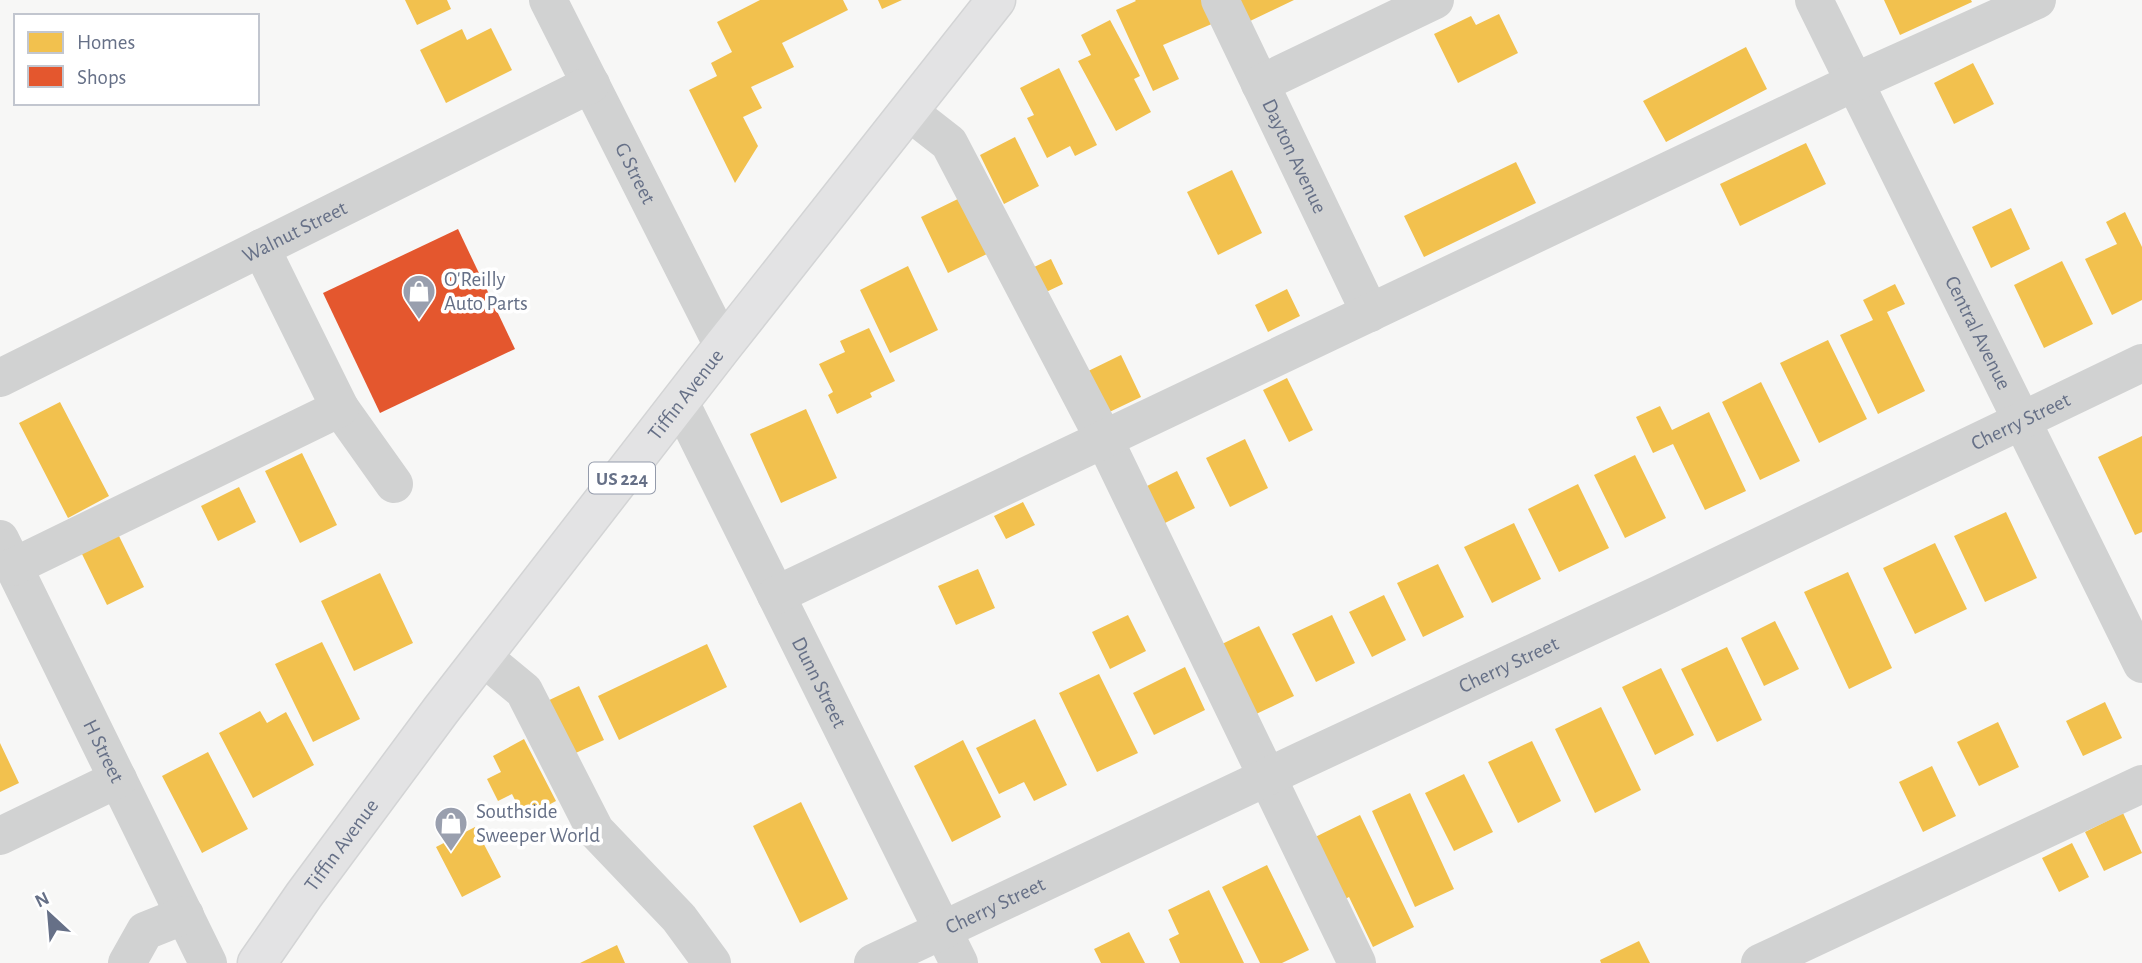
<svg xmlns="http://www.w3.org/2000/svg" width="2142" height="963" viewBox="0 0 2142 963" font-family="'Alegreya Sans',sans-serif">
<style>
.homes{fill:#f2c14e}
.shops{fill:#e4572e}
.lines{fill:none;stroke-linecap:round;stroke-linejoin:round}
.highway-casing{stroke:#d3d4d5;stroke-width:41}
.minor{stroke:#d1d2d2;stroke-width:38}
.highway{stroke:#e3e3e4;stroke-width:38}
.labels{text-anchor:middle;stroke-width:7;stroke-linejoin:round;paint-order:stroke}
.shield{fill:#fff;stroke:#949bab;stroke-width:2}
.shield-label{font-size:19px;font-weight:bold;fill:#667087}
.street-label{font-size:21px;fill:#667087;stroke:#fff}
.poi-label{font-size:21px;fill:#667087;stroke:#fff;text-anchor:start}
</style>
<rect width="100%" height="100%" fill="#f7f7f6"/>
<path class="homes" d="M405,0H447L451,9L417,25Z
M760,0H843L848,10L782,43L794,67L751,87L762,108L743,117L758,146L735,183L689,90L717,76L711,63L732,52L717,22Z
M878,0H902L882,9Z
M1135,0H1204L1214,23L1163,45L1179,79L1153,91L1116,10L1136,1Z
M1237,0H1294L1248,22Z
M1884,0H1971L1972,2L1900,35Z
M1499,14L1518,53L1458,83L1434,34L1471,16L1476,25Z
M1110,20L1140,76L1134,79L1151,112L1116,131L1078,61L1091,55L1081,35Z
M491,28L512,70L446,103L420,50L462,29L467,40Z
M1746,47L1767,89L1666,142L1643,101Z
M1973,63L1994,104L1954,124L1934,83Z
M1059,68L1097,145L1075,156L1070,146L1047,158L1027,118L1034,115L1020,88Z
M1015,137L1039,186L1004,204L980,155Z
M1806,143L1826,184L1740,226L1720,184Z
M1516,162L1536,203L1424,257L1404,216Z
M1232,170L1262,233L1218,255L1187,192Z
M964,196L991,252L948,273L921,217Z
M2011,208L2030,249L1991,268L1972,227Z
M2125,212L2142,247V300L2112,315L2085,259L2117,244L2106,222Z
M1051,259L1063,284L1044,293L1032,268Z
M2062,261L2093,324L2044,348L2014,285Z
M908,266L938,330L890,353L860,290Z
M1895,284L1905,304L1887,312L1925,391L1878,414L1840,335L1873,320L1863,300Z
M1287,289L1300,316L1268,332L1255,305Z
M869,328L895,381L870,393L872,397L837,414L828,395L833,392L819,364L845,352L840,341Z
M1828,340L1867,419L1819,443L1780,363Z
M1121,355L1141,397L1101,416L1080,375Z
M1287,378L1313,430L1289,442L1263,390Z
M1761,382L1800,461L1760,480L1722,402Z
M60,402L109,496L68,518L19,423Z
M1660,406L1672,430L1709,412L1746,491L1705,510L1673,444L1653,453L1636,417Z
M806,409L837,478L781,503L750,434Z
M2142,436V532L2135,535L2098,457Z
M1245,439L1268,488L1230,507L1206,458Z
M302,453L337,525L300,543L265,471Z
M1635,455L1666,518L1625,538L1594,475Z
M1177,471L1195,508L1155,528L1137,491Z
M1578,484L1609,548L1559,572L1528,509Z
M239,487L256,522L218,541L201,506Z
M1023,502L1035,525L1006,539L994,516Z
M2006,512L2037,578L1985,602L1954,536Z
M1514,523L1541,579L1492,603L1464,547Z
M118,534L144,587L107,605L81,552Z
M1935,543L1967,609L1915,634L1883,568Z
M1438,564L1464,617L1423,637L1397,583Z
M978,569L995,608L956,625L938,586Z
M1848,572L1892,668L1849,689L1804,592Z
M380,573L413,643L354,671L321,601Z
M1384,595L1406,640L1372,657L1349,612Z
M1128,615L1146,651L1110,669L1092,632Z
M1332,615L1355,663L1316,682L1292,634Z
M1775,621L1799,669L1764,686L1741,638Z
M1259,626L1294,696L1254,715L1220,645Z
M322,642L360,719L313,742L275,664Z
M707,644L727,687L619,740L598,696Z
M1727,647L1762,720L1717,742L1681,669Z
M1185,667L1205,710L1154,735L1133,693Z
M1661,668L1694,735L1655,755L1622,687Z
M1099,674L1138,753L1097,772L1059,693Z
M579,686L604,740L567,757L543,703Z
M2105,702L2122,738L2083,756L2066,721Z
M1601,707L1641,790L1595,813L1555,729Z
M260,711L267,723L286,712L314,765L253,798L219,733Z
M1035,719L1067,785L1034,801L1024,782L999,794L976,748Z
M1998,722L2019,767L1979,786L1957,742Z
M524,739L556,801L524,818L512,794L498,801L487,779L501,772L493,756Z
M963,740L1001,817L952,842L914,766Z
M1532,741L1561,801L1518,823L1488,762Z
M0,743L19,783L0,792Z
M208,752L248,829L202,853L162,776Z
M1932,766L1956,816L1923,832L1899,782Z
M1464,774L1493,832L1454,851L1425,793Z
M1410,793L1454,889L1415,907L1372,811Z
M801,802L848,899L800,923L753,826Z
M2123,813L2142,853L2104,871L2085,832Z
M1360,815L1414,927L1373,947L1349,897L1337,903L1307,841Z
M475,827L501,877L462,897L436,847Z
M2072,843L2089,877L2059,892L2042,858Z
M1267,865L1309,950L1282,963H1260L1222,887Z
M1209,890L1244,963H1180L1169,939L1179,934L1168,910Z
M1129,932L1145,963H1101L1094,949Z
M1639,941L1650,963H1601L1600,960Z
M617,945L625,963H580Z"/>
<path class="shops" d="M458,229L515,349L380,413L323,293Z"/>
<g class="lines">
<defs>
<g id="highway">
<path id="s8" d="M257,963L304,895L441,710L723,346L996,0"/>
</g>
</defs>
<use href="#highway" class="highway-casing"/>
<g class="minor">
<path id="s1" d="M548,0L723,346"/>
<path id="s2" d="M1220,0L1370,313"/>
<path id="s3" d="M1814,0L2142,664"/>
<path d="M1260,84L1435,0"/>
<path d="M908,111L949,143L1104,439L1357,963"/>
<path id="s4" d="M0,378L591,84"/>
<path id="s5" d="M680,402L959,963"/>
<path d="M340,408L394,484"/>
<path id="s6" d="M0,539L208,963"/>
<path d="M13,567L340,408L261,248"/>
<path d="M776,595L1855,82L2037,0"/>
<path d="M483,657L524,691L595,830L679,918L712,963"/>
<path d="M0,836L118,779"/>
<path d="M127,963L145,931L185,915"/>
<path id="s7" d="M873,963L1303,760L1660,594L2142,363"/>
<path d="M1760,963L2142,784"/>
</g>
<use href="#highway" class="highway"/>
</g>
<defs>
<symbol id="shop-pin" viewBox="-11 -11 22 30"><path d="M0 17L-7.5 6A9.5 9.5 0 1 1 7.5 6Z" fill="#999fae" stroke="#fff"/><path d="M-5-2.5h2.3a2.7 3.5 0 0 1 5.4 0H5L5.5 6h-11ZM-1.5-2.5h3a1.5 2.3 0 0 0-3 0Z" fill="#fff"/></symbol>
</defs>
<g fill-rule="evenodd">
<use href="#shop-pin" x="400" y="272" width="38" height="52"/>
<use href="#shop-pin" x="432" y="804" width="38" height="52"/>
</g>
<g class="labels">
<rect class="shield" x="589" y="462.5" width="66" height="31" rx="5"/>
<g class="shield-label">
<text x="622" y="485">US 224</text>
</g>
<g class="street-label">
<text dy="7" stroke="none"><textPath href="#s2" startOffset="173">Dayton Avenue</textPath></text>
<text dy="7" stroke="none"><textPath href="#s1" startOffset="194">G Street</textPath></text>
<text dy="7" stroke="none"><textPath href="#s4" startOffset="329">Walnut Street</textPath></text>
<text dy="7" stroke="none"><textPath href="#s3" startOffset="371">Central Avenue</textPath></text>
<text dy="7" stroke="none"><textPath href="#s8" startOffset="712">Tiffin Avenue</textPath></text>
<text dy="7" stroke="none"><textPath href="#s7" startOffset="1269">Cherry Street</textPath></text>
<text dy="7" stroke="none"><textPath href="#s7" startOffset="702">Cherry Street</textPath></text>
<text dy="7" stroke="none"><textPath href="#s5" startOffset="313">Dunn Street</textPath></text>
<text dy="7" stroke="none"><textPath href="#s6" startOffset="236">H Street</textPath></text>
<text dy="7" stroke="none"><textPath href="#s8" startOffset="145">Tiffin Avenue</textPath></text>
<text dy="7" stroke="none"><textPath href="#s7" startOffset="135">Cherry Street</textPath></text>
</g>
<g class="poi-label">
<text x="444" y="286">O'Reilly<tspan x="444" dy="24">Auto Parts</tspan></text>
<text x="476" y="818">Southside<tspan x="476" dy="24">Sweeper World</tspan></text>
</g>
</g>
<rect x="14" y="14" width="245" height="91" fill="#ffffff" stroke="#c2c6cf" stroke-width="2"/>
<rect x="28" y="32" width="35" height="21" fill="#f2c14e" stroke="#c2c6cf" stroke-width="2"/>
<text x="77" y="49" font-size="21" fill="#667087">Homes</text>
<rect x="28" y="66" width="35" height="21" fill="#e4572e" stroke="#c2c6cf" stroke-width="2"/>
<text x="77" y="84" font-size="21" fill="#667087">Shops</text>
<g transform="translate(49 914) rotate(334)" stroke="#ffffff" stroke-width="5" paint-order="stroke">
<path d="M0-5L12 26L0 18L-12 26Z" fill="#667087"/>
<text y="-10" font-size="19" font-weight="bold" text-anchor="middle" fill="#667087">N</text>
</g>
</svg>
